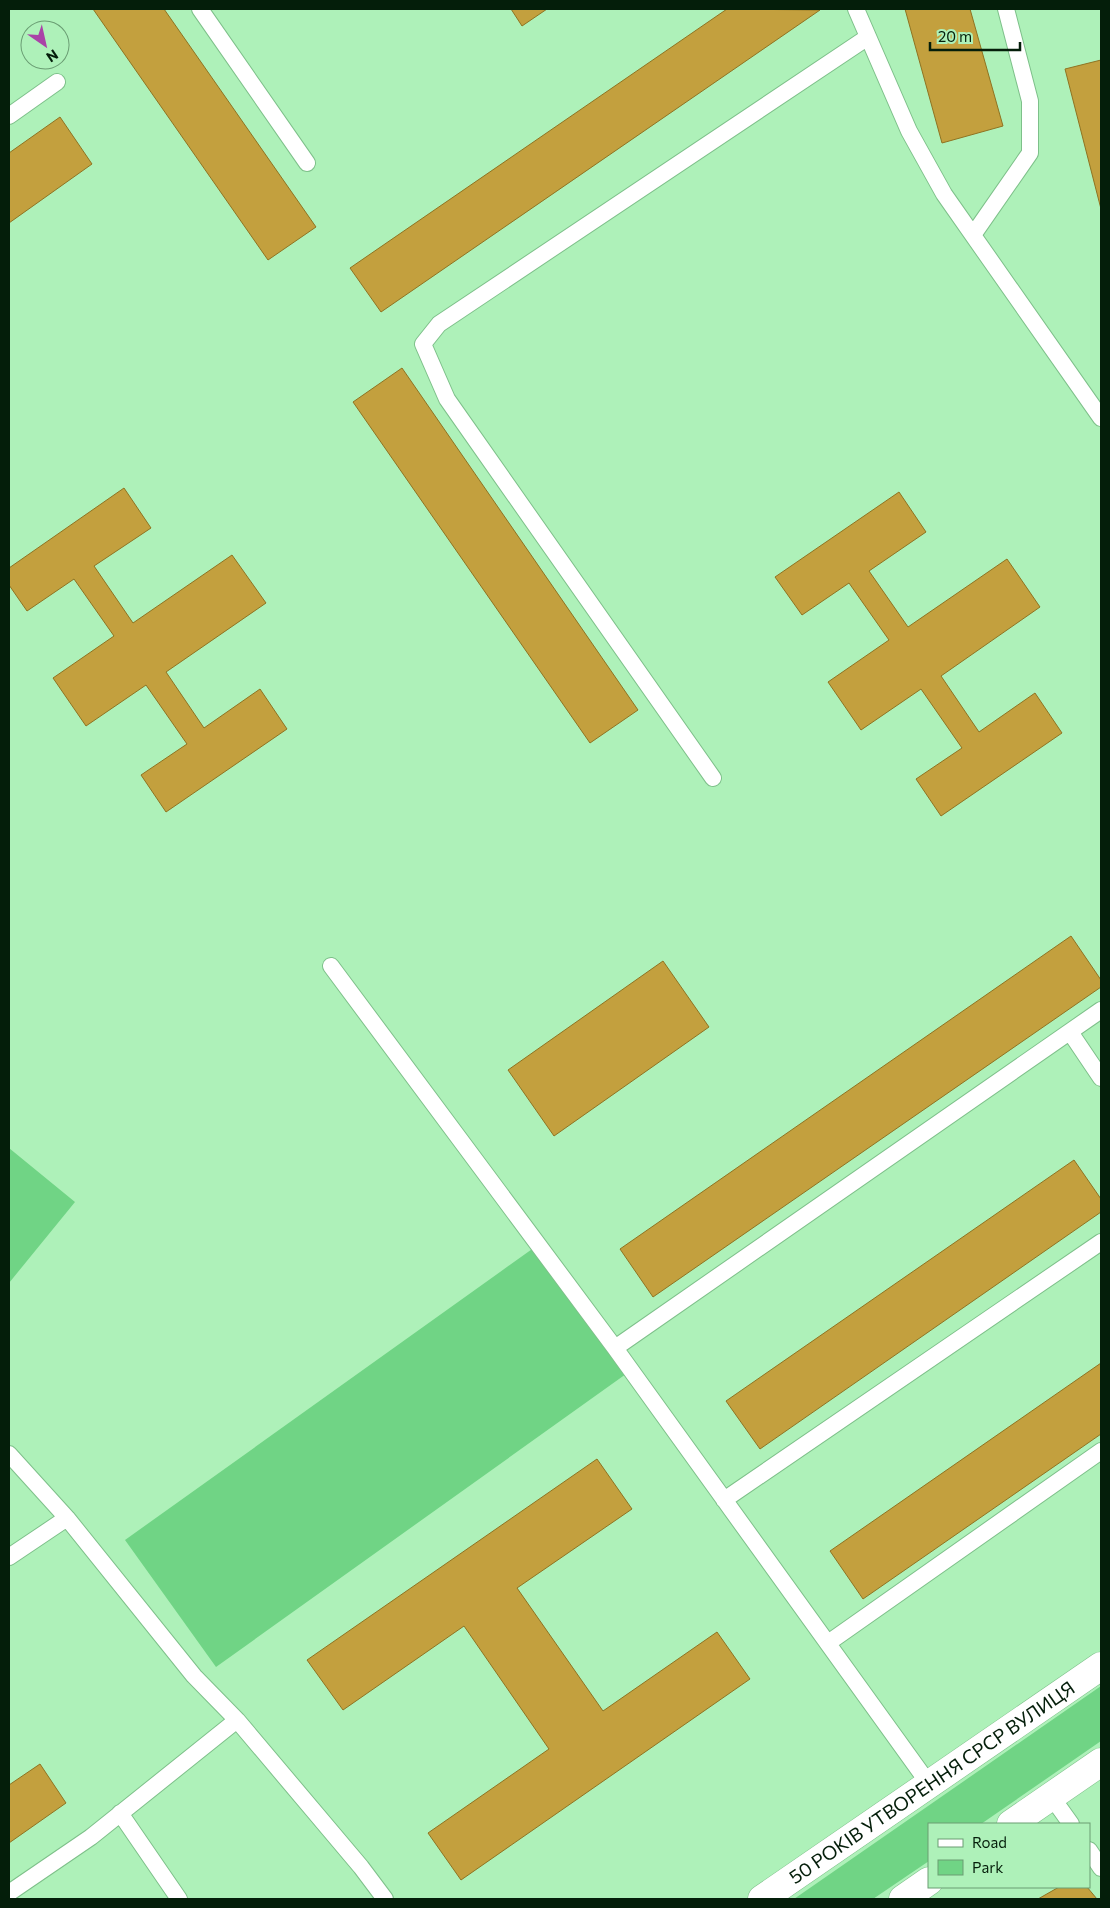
<svg xmlns="http://www.w3.org/2000/svg" width="1110" height="1908" viewBox="0 0 1110 1908" font-family="Commissioner,sans-serif">
<style>
.green{fill:#70d485}
.building{fill:#c3a03e;stroke:#8f7321}
.lines{fill:none;stroke-linecap:round;stroke-linejoin:round}
.service-casing{stroke:#7ec08a;stroke-width:18}
.secondary-casing{stroke:#7ec08a;stroke-width:29}
.service{stroke:#fff;stroke-width:16}
.secondary{stroke:#fff;stroke-width:28}
.labels{text-anchor:middle;stroke-width:4.5;stroke-linejoin:round;paint-order:stroke}
.street-label{font-size:19px;fill:#041e0a;stroke:#aef1b9}
</style>
<rect width="100%" height="100%" fill="#aef1b9"/>
<path class="green" d="M9,1148L75,1202L9,1283Z
M535,1247L626,1374L216,1667L125,1540Z
M1101,1686V1741L981,1824H929V1861L873,1899H794Z"/>
<path class="building" d="M93,9H164L316,227L268,260Z
M511,9H547L522,26Z
M727,9L820,10L381,312L350,268Z
M905,9H970L1003,126L942,143Z
M1101,60V209L1065,69Z
M60,117L92,164L9,223V153Z
M402,368L638,710L590,743L353,402Z
M124,488L151,528L94,566L133,623L232,555L266,603L166,672L204,728L260,689L287,729L166,812L141,775L187,744L146,685L86,726L53,678L114,636L74,579L27,611L9,585V568Z
M899,492L926,532L869,571L908,627L1007,559L1040,607L941,676L979,732L1035,693L1062,733L941,816L916,779L962,748L921,689L861,730L828,682L889,640L849,583L802,615L775,577Z
M1071,936L1101,980V987L653,1297L620,1249Z
M663,961L709,1027L554,1136L508,1070Z
M1074,1160L1101,1199V1212L760,1449L726,1401Z
M1101,1363V1434L863,1599L830,1551Z
M597,1459L632,1509L517,1588L603,1711L717,1632L750,1679L461,1880L428,1833L549,1749L464,1626L343,1710L307,1660Z
M40,1764L66,1803L9,1843V1785Z
M1059,1887H1087L1097,1899H1038Z"/>
<g class="lines">
<defs>
<path id="service" d="M200,9L307,163
M856,9L909,131L944,194L1101,418
M9,116L57,82
M973,235L1030,153V101L1006,9
M713,778L447,399L423,344L439,324L868,37
M331,966L615,1348L929,1784
M1070,1032L1101,1078
M615,1348L1101,1010
M9,1454L67,1518
M724,1500L1101,1242
M9,1557L67,1518L194,1676L237,1720L361,1867L385,1899
M828,1643L1101,1451
M1051,1796L1071,1824
M120,1813L179,1899
M1089,1850L1101,1868
M9,1893L91,1837L237,1720"/>
<g id="secondary">
<path d="M1011,1824L1101,1762"/>
<path id="s1" d="M762,1899L1101,1666"/>
<path d="M903,1899L929,1881"/>
</g>
</defs>
<use href="#service" class="service-casing"/>
<use href="#secondary" class="secondary-casing"/>
<use href="#service" class="service"/>
<use href="#secondary" class="secondary"/>
</g>
<g class="labels">
<g class="street-label">
<text dy="7" stroke="none"><textPath href="#s1" startOffset="206">50 РОКІВ УТВОРЕННЯ СРСР ВУЛИЦЯ</textPath></text>
</g>
</g>
<rect width="1110" height="1908" fill="none" stroke="#041e0a" stroke-width="20"/>
<rect x="928" y="1823" width="162" height="65" fill="#aef1b9" stroke="#6a9d73"/>
<rect x="938" y="1839" width="25" height="8" fill="#ffffff" stroke="#6a9d73"/>
<text x="972" y="1848" font-size="15" fill="#041e0a">Road</text>
<rect x="938" y="1860" width="25" height="15" fill="#70d485" stroke="#6a9d73"/>
<text x="972" y="1873" font-size="15" fill="#041e0a">Park</text>
<g transform="translate(45 45) rotate(146)"><circle r="24" fill="#aef1b9" stroke="#6a9d73"/>
<path d="M0-4L9 19L0 12L-9 19Z" fill="#aa43a7"/>
<text y="-8" font-size="14" font-weight="bold" text-anchor="middle" fill="#041e0a">N</text>
</g>
<path d="M930 42v8h90v-8" fill="none" stroke="#041e0a" stroke-width="2.5"/>
<text x="938" y="42" font-size="15" fill="#041e0a" stroke="#aef1b9" stroke-width="4" paint-order="stroke">20 m</text>
</svg>
